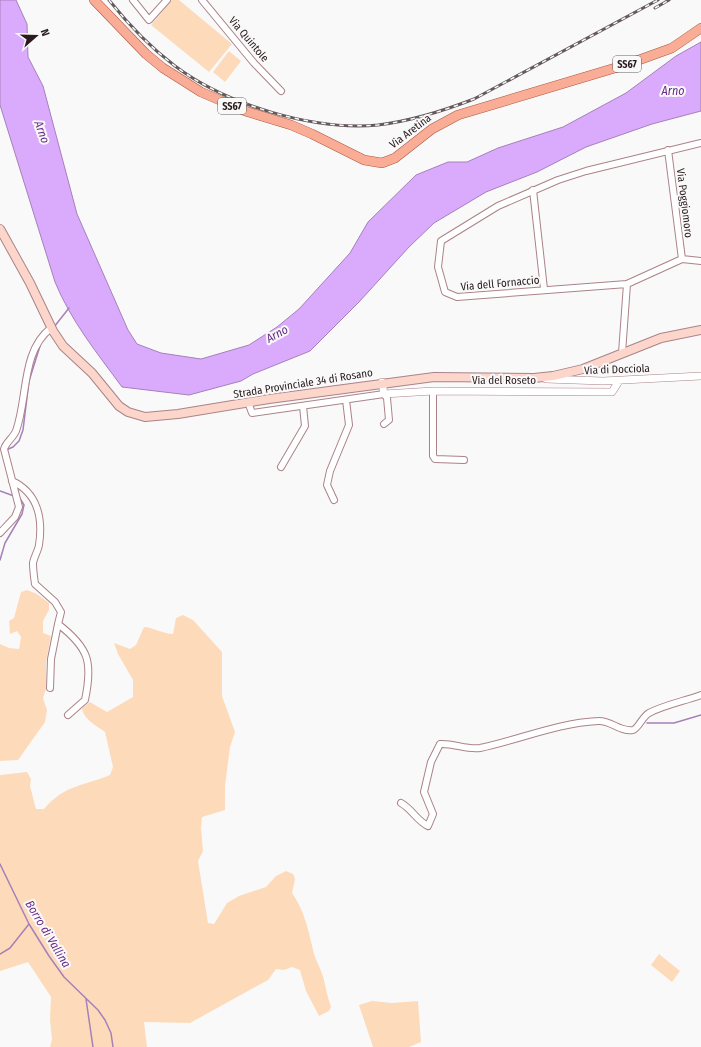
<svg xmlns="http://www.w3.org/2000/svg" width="701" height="1047" viewBox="0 0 701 1047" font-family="'Fira Sans Condensed',sans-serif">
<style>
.green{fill:#fddbba}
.water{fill:#daabfc;stroke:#a580b9}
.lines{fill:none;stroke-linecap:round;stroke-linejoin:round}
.stream{stroke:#a580b9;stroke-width:1.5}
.minor-casing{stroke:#aa8389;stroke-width:8}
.tertiary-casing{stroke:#aa8389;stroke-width:8}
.secondary-casing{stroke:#aa8389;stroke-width:10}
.primary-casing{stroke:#ae563e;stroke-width:10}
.minor{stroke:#fff;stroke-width:6}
.tertiary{stroke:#fff;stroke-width:7}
.secondary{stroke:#fcd6ca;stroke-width:8}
.primary{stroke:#f9ad96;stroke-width:9}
.rail-casing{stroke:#64595b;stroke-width:3}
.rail{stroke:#f9f9f9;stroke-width:1.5;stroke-dasharray:4.5;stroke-linecap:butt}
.labels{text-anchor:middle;stroke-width:4;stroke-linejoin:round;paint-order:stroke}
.shield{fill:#f9f9f9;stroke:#675d5f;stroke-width:1}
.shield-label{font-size:10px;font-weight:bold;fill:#291a1d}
.street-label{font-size:11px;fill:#291a1d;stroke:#f9f9f9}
.water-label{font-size:12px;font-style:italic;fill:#672d8a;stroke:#f9f9f9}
</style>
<rect width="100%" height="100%" fill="#f9f9f9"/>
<path class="green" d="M172,0H179L232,44L209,72L151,25Z
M229,51L241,61L225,82L213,72Z
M27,590L37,594L49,603V610L43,621V633L51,636L46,662V689L43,698L47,710L45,722L18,760L0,761V644L9,648L19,649L21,637L17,631L10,634L9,621L14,618L21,592Z
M183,615L193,620L222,652V696L235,732L230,747L225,786V810L202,817L201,827L203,851L198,861L208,923L214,924L227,903L239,896L266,887L276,876L286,871L293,874L295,879L292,893C305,911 309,933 314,954C317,963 322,971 324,980C326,990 328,998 331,1007L329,1011L319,1016L306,991L300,970L292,967L284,970L276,969L268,980L190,1023L144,1022L147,1047H50L52,1039L50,1020L51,997L28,962L0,971V775L27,772L31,779L30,786L36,809H44C64,785 83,786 110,775L113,767L105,732C97,726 83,719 82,708L90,702L107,712L133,697V680L118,654L114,643L130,649L136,645L144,627C155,628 164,634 173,634L176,618Z
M659,954L680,971L672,982L651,965Z
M372,1001L392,1003L418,1001L421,1042L409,1047H373L359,1005Z"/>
<path class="water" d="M0,0H16L27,24L28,57L43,86L77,214L128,330L137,344L161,353L201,359L249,345L277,327L299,309L350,253L368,222L416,175L448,162H467L498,148L563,127L626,93L676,56L701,42V111L652,124L586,147L537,172L486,192L434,223L409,247L359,302L310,351L253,374L241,381L189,395L122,387C97,353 71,321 55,282L0,105Z"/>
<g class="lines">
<path class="stream" d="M54,327L69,308
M6,450L13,447L19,441L23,430L29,381L40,346
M0,491L14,496
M0,560L5,543L22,514L24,505L19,497
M647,723H674L701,715
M0,864L29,924L49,956L64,977L98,1010L105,1020L111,1033L113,1047
M0,954L10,948L29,924
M86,999L93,1047"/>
<defs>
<path id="minor" d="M133,0L149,20L167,0
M202,0L254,63L281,91
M701,143L586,171L558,180L498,206L441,241L438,267L445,292L457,297L627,284L682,259L701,261
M668,150L682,259
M533,190L544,289
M622,353L627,284
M433,391V456L435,459L464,460
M248,402L252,413L384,394L387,398L389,420L384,424
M281,467L305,426L303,406
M12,481C38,493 43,519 39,545C38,551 34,557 33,563C33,570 34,577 35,584L55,602L61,612L58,624C89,648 93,662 85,700L68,715
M334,500L327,485L330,471L349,425L346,400
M0,533L15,517L19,507L4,449C6,442 13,438 16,431C28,398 21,351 51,328
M50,688L51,659L58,624
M401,803C412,809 417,821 428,826L433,814L424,792L431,762L440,744C453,743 467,750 480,748C519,740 557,723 598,721C611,720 619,732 633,730C638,729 642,717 649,713C664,705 685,701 701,695"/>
<path id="tertiary" d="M546,379L603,381L701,376
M382,382L384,394L433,391L612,392L619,381"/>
<path id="secondary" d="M0,229L30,283L53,331L63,346L92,373L119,406L128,412L145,417L178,414L269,399L434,377L534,378L553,376L583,369L661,338L701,330"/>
<path id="primary" d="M94,0L146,54L163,68L201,92L245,111L291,125L312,134L364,160L382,163L395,158L432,129L458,115L625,65L672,48L701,28"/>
</defs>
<use href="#minor" class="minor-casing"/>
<use href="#tertiary" class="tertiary-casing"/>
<use href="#secondary" class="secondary-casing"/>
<use href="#primary" class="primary-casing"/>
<use href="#minor" class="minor"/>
<use href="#tertiary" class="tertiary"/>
<use href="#secondary" class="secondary"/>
<use href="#primary" class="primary"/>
<defs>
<path id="rail" d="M109,0C128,24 150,47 175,66C227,105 314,131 378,125C411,121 443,111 474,99L658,0
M655,8L669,0"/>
</defs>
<use href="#rail" class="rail-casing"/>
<use href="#rail" class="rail"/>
</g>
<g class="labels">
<g class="shield">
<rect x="613" y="56" width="28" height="16" rx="3"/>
<rect x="218" y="98" width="28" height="16" rx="3"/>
</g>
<g class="shield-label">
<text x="627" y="68">SS67</text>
<text x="232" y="110">SS67</text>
</g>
<g class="street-label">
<text transform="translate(249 39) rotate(50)" y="4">Via Quintole</text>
<text transform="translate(410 131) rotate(-37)" y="4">Via Aretina</text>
<text transform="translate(685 203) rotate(83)" y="4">Via Poggiomoro</text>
<text transform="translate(500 283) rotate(-5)" y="4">Via dell Fornaccio</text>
<text transform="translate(617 369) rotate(-2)" y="4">Via di Docciola</text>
<text x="504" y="384">Via del Roseto</text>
<text transform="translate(303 383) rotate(-9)" y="4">Strada Provinciale 34 di Rosano</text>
</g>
<g class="water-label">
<text x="673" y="95">Arno</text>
<text transform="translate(42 132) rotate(70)" y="4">Arno</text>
<text transform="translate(277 334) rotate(-29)" y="4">Arno</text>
<text transform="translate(48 934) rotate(59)" y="4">Borro di Vallina</text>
</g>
</g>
<g transform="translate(36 36) rotate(70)" stroke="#f9f9f9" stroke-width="3" paint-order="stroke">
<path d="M0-3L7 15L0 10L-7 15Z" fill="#291a1d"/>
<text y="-6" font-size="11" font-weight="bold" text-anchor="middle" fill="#291a1d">N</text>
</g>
</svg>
